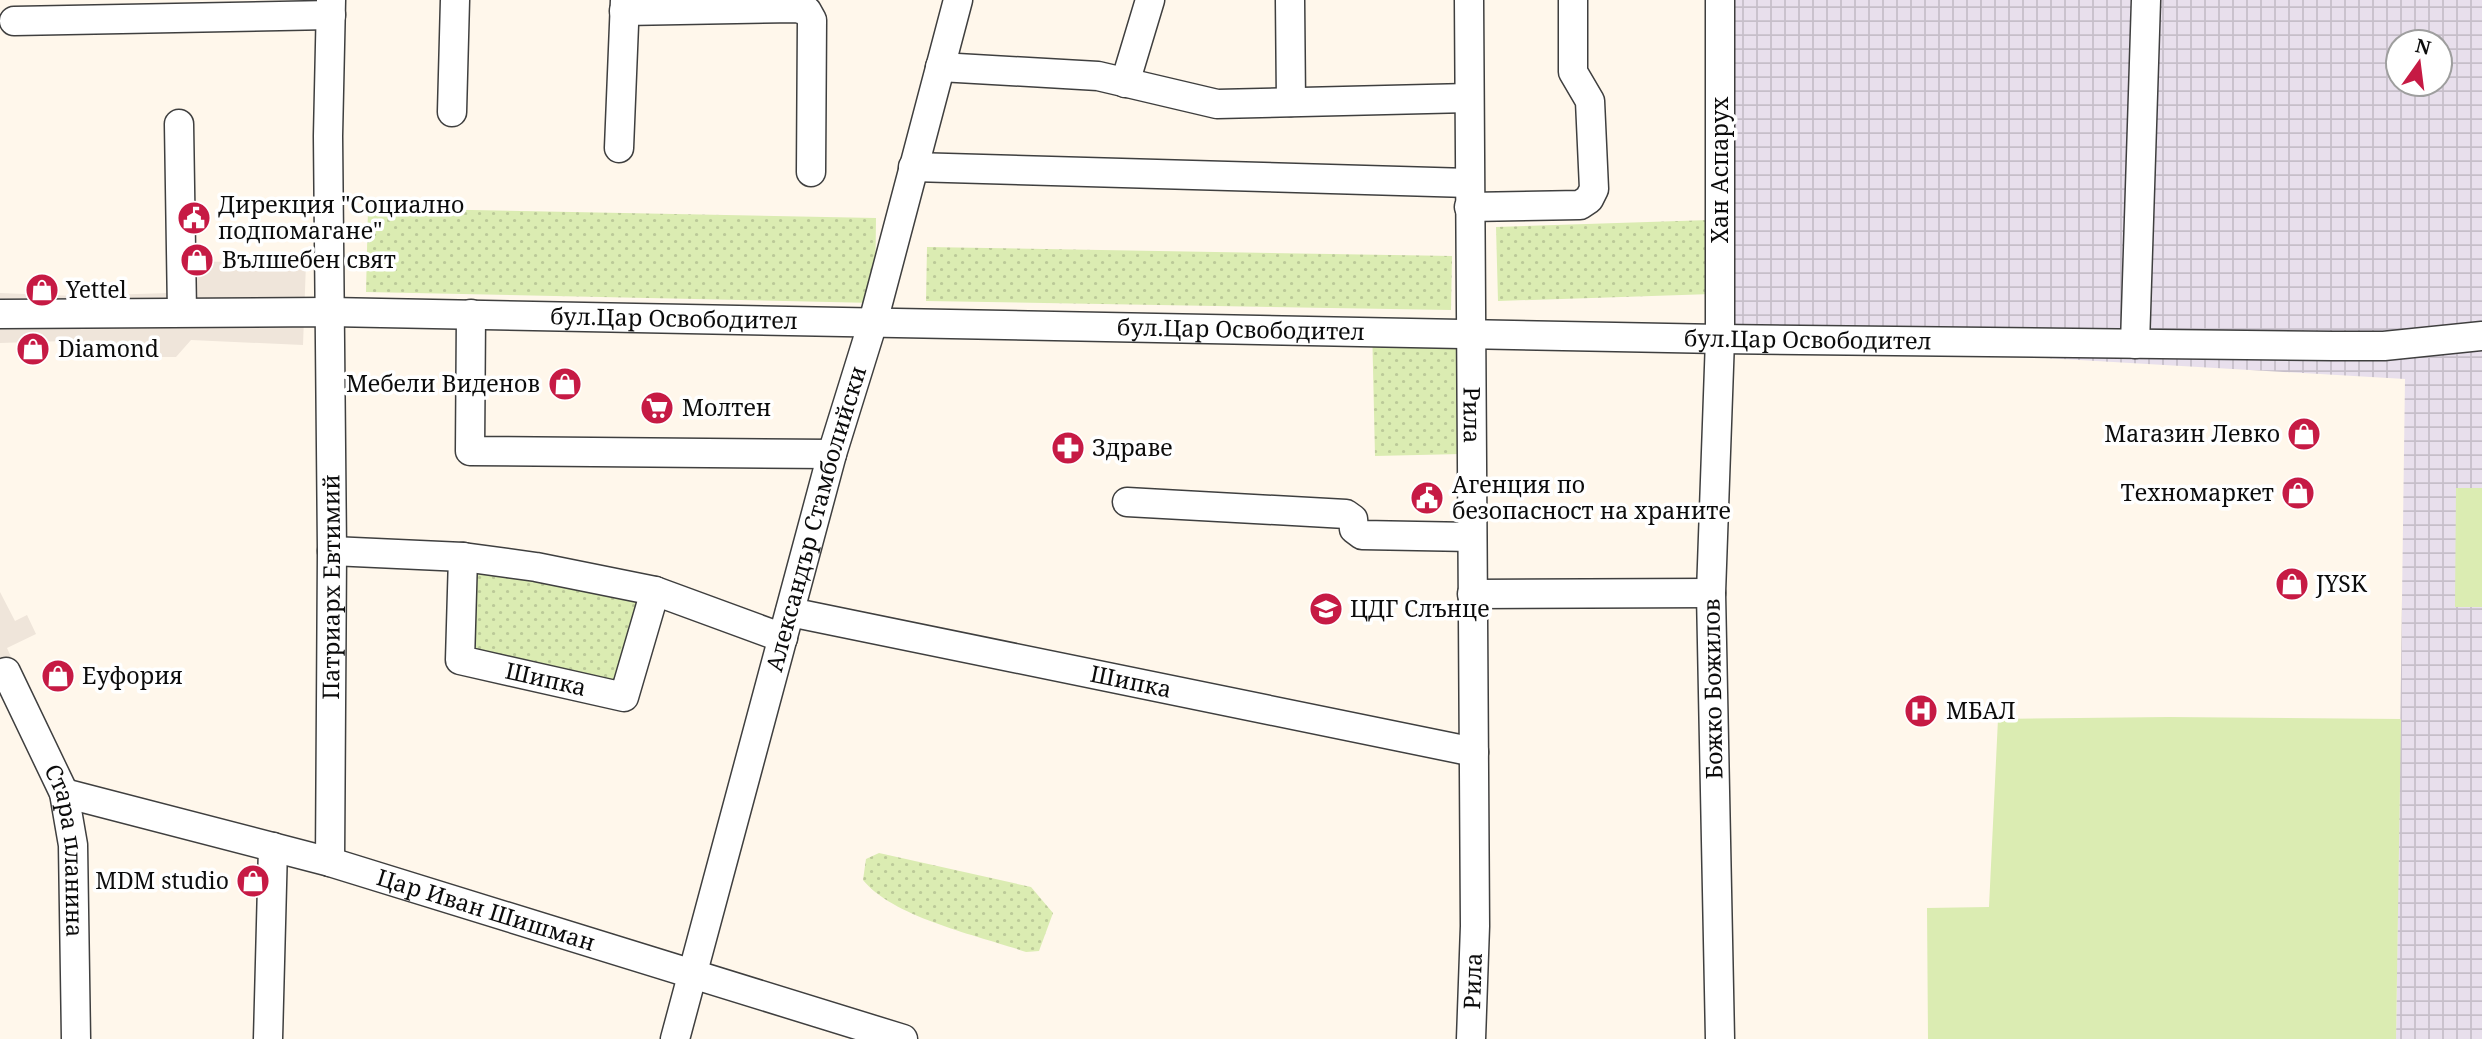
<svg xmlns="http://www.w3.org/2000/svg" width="2482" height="1039" viewBox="0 0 2482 1039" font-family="'Noto Serif',serif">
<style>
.industrial{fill:url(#industrial-grid);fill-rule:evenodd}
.grass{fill:url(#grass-dots)}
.park{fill:#dbecb2}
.plaza{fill:#efe5da}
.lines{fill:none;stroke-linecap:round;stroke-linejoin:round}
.minor-casing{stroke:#3f3f3f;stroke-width:31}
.minor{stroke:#fff;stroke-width:28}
.labels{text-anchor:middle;stroke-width:7;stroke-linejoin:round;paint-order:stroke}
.street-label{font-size:23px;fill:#0c0c0c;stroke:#fff}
.poi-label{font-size:23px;fill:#0c0c0c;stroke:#fff;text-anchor:start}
</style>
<defs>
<pattern id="industrial-grid" width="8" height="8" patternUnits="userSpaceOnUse" patternTransform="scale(1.75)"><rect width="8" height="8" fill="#e8dfec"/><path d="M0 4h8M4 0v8" fill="none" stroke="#c6bec9"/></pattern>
<pattern id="grass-dots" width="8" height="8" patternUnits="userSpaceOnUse" patternTransform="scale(1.75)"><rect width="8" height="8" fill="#dbecb2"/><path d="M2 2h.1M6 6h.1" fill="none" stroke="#bbc998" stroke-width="1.8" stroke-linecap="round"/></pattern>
</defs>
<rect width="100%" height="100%" fill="#fff7eb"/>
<path class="industrial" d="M1720,0H2482V1039H2396L2405,379L1720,339ZM2398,42H2440V84H2398Z"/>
<path class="grass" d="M368,208L876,218L875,303L366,292Z
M1710,220L1712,294L1498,301L1496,227Z
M927,247L1452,256L1451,310L926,301Z
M1458,324L1461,454L1375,456L1372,325Z
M467,563L649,597L623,687L465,654Z
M879,853L1031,887L1053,913L1039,951L1026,952C980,936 894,918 863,880L866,859Z"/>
<path class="park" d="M2456,488H2482V607H2455Z
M2169,717L2401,719L2396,1039H1928L1927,908L1989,907L1998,719Z"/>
<path class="plaza" d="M168,261L306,263L303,345L191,340L176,357H66L64,341L0,343V293L76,296L168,293Z
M0,592L15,621L27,615L36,634L7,648L13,661L21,666L0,674Z"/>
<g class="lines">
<defs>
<g id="minor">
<path d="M1290,0L1291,102"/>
<path id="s1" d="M1469,0L1475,926L1471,1039"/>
<path d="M624,11L797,8L807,11L812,20L811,172"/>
<path d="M14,21L331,15"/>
<path d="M940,67L1098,76L1217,104L1469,98"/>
<path d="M1125,83L1150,0"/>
<path d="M452,112L455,0"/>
<path d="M179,124L182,312"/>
<path d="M619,148L625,0"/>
<path d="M913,167L1469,183"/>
<path d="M1469,207L1580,205L1589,199L1594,189L1590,101L1573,72V0"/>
<path id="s2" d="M0,314L330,312L1720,339L2333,346H2384L2482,336"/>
<path d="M471,314L470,451L832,454"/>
<path d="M2135,344L2146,0"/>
<path d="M1127,502L1346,514L1353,519L1354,529L1362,535L1472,537"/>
<path d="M332,551L463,557L536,567L655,591L783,638"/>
<path id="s3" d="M463,557L460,660L624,697L655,591"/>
<path d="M1472,594L1711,593"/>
<path id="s4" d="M790,612L1474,752"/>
<path id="s5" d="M0,674L6,672L64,793L73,845L76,1039"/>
<path id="s6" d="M64,793L330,862L903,1039"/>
<path id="s7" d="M330,862L332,551L328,136L331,0"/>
<path d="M268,1039L273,847"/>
<path id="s8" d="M675,1039L832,454L873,322L958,0"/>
<path d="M1720,1039L1711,593L1720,339V0"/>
</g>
</defs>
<use href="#minor" class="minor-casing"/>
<use href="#minor" class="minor"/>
</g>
<defs>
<symbol id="civic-disc" viewBox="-11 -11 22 22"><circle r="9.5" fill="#c61a44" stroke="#fff"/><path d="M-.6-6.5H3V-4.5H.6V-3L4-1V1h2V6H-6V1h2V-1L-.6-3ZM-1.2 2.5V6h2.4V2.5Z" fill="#fff"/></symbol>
<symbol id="shop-disc" viewBox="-11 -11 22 22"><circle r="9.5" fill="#c61a44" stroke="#fff"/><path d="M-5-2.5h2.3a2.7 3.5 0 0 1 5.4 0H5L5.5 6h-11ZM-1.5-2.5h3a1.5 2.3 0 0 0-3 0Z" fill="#fff"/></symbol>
<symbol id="supermarket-disc" viewBox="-11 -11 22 22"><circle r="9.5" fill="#c61a44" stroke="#fff"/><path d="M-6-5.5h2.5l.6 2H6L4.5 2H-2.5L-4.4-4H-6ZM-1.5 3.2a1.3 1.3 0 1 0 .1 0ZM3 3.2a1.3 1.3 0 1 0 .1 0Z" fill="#fff"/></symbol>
<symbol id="pharmacy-disc" viewBox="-11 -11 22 22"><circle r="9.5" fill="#c61a44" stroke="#fff"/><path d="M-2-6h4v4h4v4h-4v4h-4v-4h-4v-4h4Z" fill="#fff"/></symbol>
<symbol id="school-disc" viewBox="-11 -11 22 22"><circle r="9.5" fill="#c61a44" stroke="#fff"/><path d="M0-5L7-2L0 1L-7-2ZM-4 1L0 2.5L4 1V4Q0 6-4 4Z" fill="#fff"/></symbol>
<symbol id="hospital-disc" viewBox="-11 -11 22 22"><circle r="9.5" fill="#c61a44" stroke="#fff"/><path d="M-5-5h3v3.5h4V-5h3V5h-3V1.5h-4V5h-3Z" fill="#fff"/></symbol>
</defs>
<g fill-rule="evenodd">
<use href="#civic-disc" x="175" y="199" width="38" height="38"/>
<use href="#shop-disc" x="178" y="241" width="38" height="38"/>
<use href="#shop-disc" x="23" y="271" width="38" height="38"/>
<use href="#shop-disc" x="14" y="330" width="38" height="38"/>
<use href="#shop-disc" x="546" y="365" width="38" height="38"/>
<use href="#supermarket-disc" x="638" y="389" width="38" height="38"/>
<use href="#shop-disc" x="2285" y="415" width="38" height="38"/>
<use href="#pharmacy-disc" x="1049" y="429" width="38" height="38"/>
<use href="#shop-disc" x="2279" y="474" width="38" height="38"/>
<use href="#civic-disc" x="1408" y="479" width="38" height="38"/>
<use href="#shop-disc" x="2273" y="565" width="38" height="38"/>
<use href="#school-disc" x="1307" y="590" width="38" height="38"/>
<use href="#shop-disc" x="39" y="657" width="38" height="38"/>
<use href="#hospital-disc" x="1902" y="692" width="38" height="38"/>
<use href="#shop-disc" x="234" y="862" width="38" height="38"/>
</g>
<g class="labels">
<g class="street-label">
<text transform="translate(1720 170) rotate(-90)" y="8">Хан Аспарух</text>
<text dy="8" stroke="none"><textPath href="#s2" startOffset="674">бул.Цар Освободител</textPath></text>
<text dy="8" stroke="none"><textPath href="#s2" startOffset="1241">бул.Цар Освободител</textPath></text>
<text dy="8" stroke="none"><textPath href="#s2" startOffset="1808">бул.Цар Освободител</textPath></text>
<text dy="8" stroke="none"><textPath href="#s1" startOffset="415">Рила</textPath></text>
<text dy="8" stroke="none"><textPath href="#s8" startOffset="539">Александър Стамболийски</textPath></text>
<text dy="8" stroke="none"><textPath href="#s7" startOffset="275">Патриарх Евтимий</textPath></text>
<text dy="8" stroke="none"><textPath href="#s3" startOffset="191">Шипка</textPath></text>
<text dy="8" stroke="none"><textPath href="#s4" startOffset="348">Шипка</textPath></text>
<text transform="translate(1713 689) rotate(-91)" y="8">Божко Божилов</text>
<text dy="8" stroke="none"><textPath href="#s5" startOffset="198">Стара планина</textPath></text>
<text dy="8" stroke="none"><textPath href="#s6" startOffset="438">Цар Иван Шишман</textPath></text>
<text transform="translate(1473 981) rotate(-88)" y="8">Рила</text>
</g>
<g class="poi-label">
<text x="218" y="213">Дирекция "Социално<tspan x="218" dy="26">подпомагане"</tspan></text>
<text x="222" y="268">Вълшебен свят</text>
<text x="66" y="298">Yettel</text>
<text x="58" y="357">Diamond</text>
<text x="540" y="392" text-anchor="end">Мебели Виденов</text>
<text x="682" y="416">Молтен</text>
<text x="2280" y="442" text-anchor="end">Магазин Левко</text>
<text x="1092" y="456">Здраве</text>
<text x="1452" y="493">Агенция по<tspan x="1452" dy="26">безопасност на храните</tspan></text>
<text x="2274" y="501" text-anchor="end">Техномаркет</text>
<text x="2316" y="592">JYSK</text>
<text x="1350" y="617">ЦДГ Слънце</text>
<text x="82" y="684">Еуфория</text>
<text x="1946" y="719">МБАЛ</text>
<text x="229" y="889" text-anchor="end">MDM studio</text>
</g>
</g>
<g transform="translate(2419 63) rotate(14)"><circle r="33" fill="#ffffff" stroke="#9e9e9e" stroke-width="2"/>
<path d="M0-5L12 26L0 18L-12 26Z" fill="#c61a44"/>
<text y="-10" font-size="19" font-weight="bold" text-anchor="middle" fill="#0c0c0c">N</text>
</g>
</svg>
